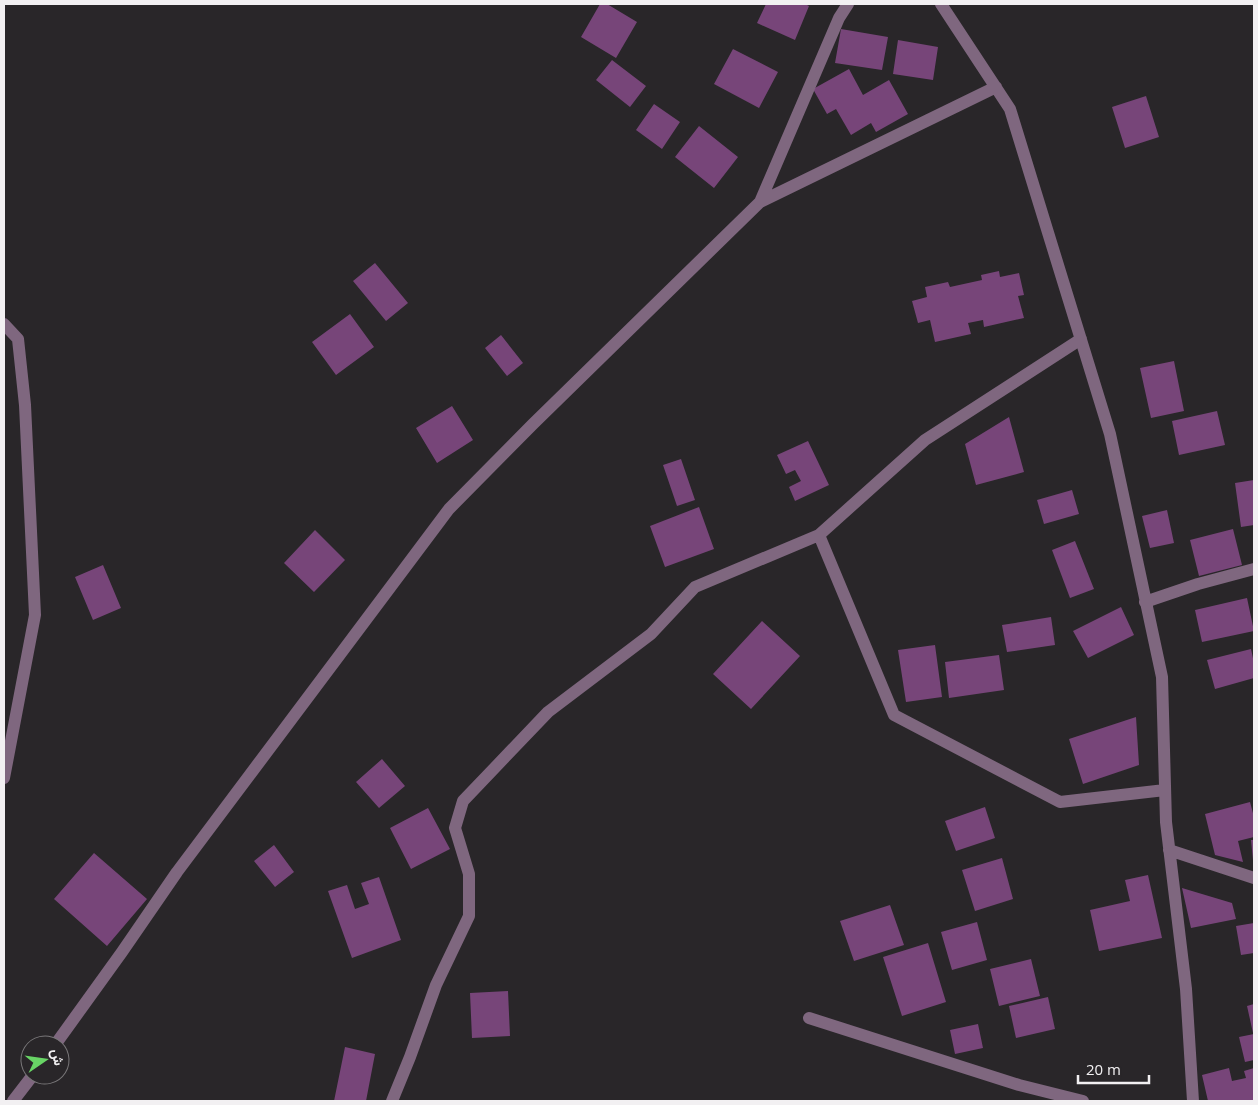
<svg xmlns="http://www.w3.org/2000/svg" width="1258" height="1105" viewBox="0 0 1258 1105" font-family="'Open Sans',Vazirmatn,sans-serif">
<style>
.building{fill:#774579}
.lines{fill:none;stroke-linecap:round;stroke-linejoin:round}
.minor{stroke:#7f677f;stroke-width:12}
</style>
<rect width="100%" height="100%" fill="#292629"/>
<path class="building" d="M600,4H607L637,22L616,58L581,37Z
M766,4H805L809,6L795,40L757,23Z
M841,29L888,37L882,70L835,63Z
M898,40L938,47L933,80L893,74Z
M733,49L778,72L759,108L714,84Z
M612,60L646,86L630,107L596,80Z
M849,69L863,95L889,80L908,114L876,132L871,123L851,135L836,109L827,114L813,89Z
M1146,96L1159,137L1125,148L1112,107Z
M654,104L680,122L662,149L636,130Z
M699,126L738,157L714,188L675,157Z
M375,263L408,303L386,321L353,281Z
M999,271L1000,277L1019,273L1024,295L1018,296L1024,318L984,327L983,320L968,323L971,334L935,342L930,320L918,323L912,301L927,297L925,287L948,282L950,287L982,280L981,275Z
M350,314L374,347L336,375L312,342Z
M501,335L523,363L507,376L485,348Z
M1174,361L1184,411L1151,418L1140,368Z
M452,406L473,440L437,463L416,428Z
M1217,411L1225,445L1179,455L1172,421Z
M1009,417L1024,472L976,485L965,444Z
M808,441L829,485L795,501L789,487L801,481L795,470L786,474L777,455Z
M681,459L695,500L677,506L663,465Z
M1254,480V525L1241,527L1235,483Z
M1072,490L1079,514L1044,524L1037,500Z
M699,507L714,549L665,567L650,526Z
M1167,510L1174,543L1150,548L1142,516Z
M1233,529L1242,565L1199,576L1190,540Z
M315,530L345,560L314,592L284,563Z
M1075,541L1094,589L1070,598L1052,550Z
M103,565L121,608L93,620L75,577Z
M1247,598L1254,631L1202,642L1195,610Z
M1121,607L1134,635L1088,658L1073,631Z
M1051,617L1055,645L1007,652L1002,625Z
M762,621L800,656L751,709L713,674Z
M935,645L942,697L906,702L898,650Z
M1251,649L1254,663V678L1215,689L1207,660Z
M999,655L1004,690L949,698L945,662Z
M1136,717L1139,765L1083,784L1069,739Z
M382,759L405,786L379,808L356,782Z
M1250,802L1254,817V837L1238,841L1243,862L1215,855L1205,814Z
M985,807L995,838L956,851L945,821Z
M428,808L450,849L411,869L390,828Z
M1251,840H1254V860H1253Z
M274,845L294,872L275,887L254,861Z
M94,853L147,899L107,946L54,899Z
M1002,858L1013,899L975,911L962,870Z
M1148,875L1162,938L1099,951L1090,910L1130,901L1125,880Z
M379,877L401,940L352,958L328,891L347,885L355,909L369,904L361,883Z
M1182,888L1232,903L1236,919L1191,928Z
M890,905L904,945L854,961L840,921Z
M977,922L987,960L952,970L941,932Z
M1254,923V953L1241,955L1236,926Z
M928,943L946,1002L902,1016L883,957Z
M1031,959L1040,996L999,1006L990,969Z
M508,991L510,1036L472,1038L470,993Z
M1048,997L1055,1029L1016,1038L1009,1006Z
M1254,1004V1033H1253L1247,1006Z
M978,1024L983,1048L955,1054L950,1030Z
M1254,1034V1060L1245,1062L1239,1037Z
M345,1047L375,1054L366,1101H334Z
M1229,1068L1232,1081L1246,1078L1244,1071L1254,1068V1101H1208L1202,1075Z"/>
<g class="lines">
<path class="minor" d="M941,4L1010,109L1110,434L1162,677L1166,822L1186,989L1193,1101
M760,202L839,18L848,4
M4,324L18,339L25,405L35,615L4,778
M819,535L894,715L1060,802L1165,790
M1145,602L1198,584L1254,569
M1169,850L1254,878
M809,1018L1019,1085L1083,1101
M55,1045L122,952L177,872L449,509L533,424L760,202L996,87
M13,1101L33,1075
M392,1101L410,1057L436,985L469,916V874L455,828L463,801L548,712L651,634L695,587L819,535L925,440L1081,339"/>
</g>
<rect width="1258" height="1105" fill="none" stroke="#f2f0f2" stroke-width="10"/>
<g transform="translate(45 1060) rotate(77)"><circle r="24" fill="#292629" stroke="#797779"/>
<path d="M0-4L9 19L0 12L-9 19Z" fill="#68d465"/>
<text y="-8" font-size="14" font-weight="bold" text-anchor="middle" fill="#f2f0f2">ش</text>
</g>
<path d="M1078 1075v8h71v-8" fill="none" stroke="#f2f0f2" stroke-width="2.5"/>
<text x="1086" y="1075" font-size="15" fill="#f2f0f2" stroke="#292629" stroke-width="4" paint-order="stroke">20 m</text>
</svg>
